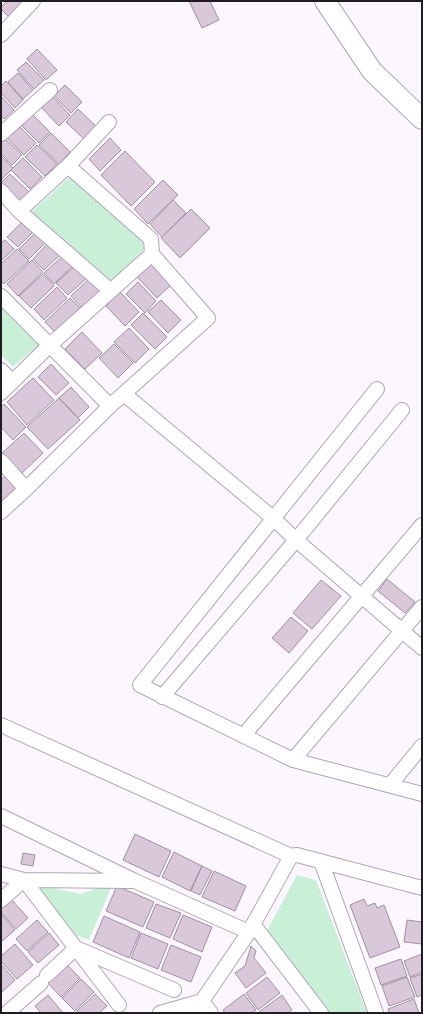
<svg xmlns="http://www.w3.org/2000/svg" width="423" height="1014" viewBox="0 0 423 1014" font-family="Helvetica,sans-serif">
<style>
.green{fill:#c7f0d6}
.building{fill:#d8c8d9;stroke:#a091a1}
.lines{fill:none;stroke-linecap:round;stroke-linejoin:round}
.street-casing{stroke:#b0a4b6;stroke-width:16}
.secondary-casing{stroke:#b0a4b6;stroke-width:22}
.street{stroke:#fff;stroke-width:14}
.secondary{stroke:#fff;stroke-width:20}
</style>
<rect width="100%" height="100%" fill="#fcf7ff"/>
<path class="green" d="M72,175L147,246L110,284L30,213Z
M1,306L39,345L13,367L1,355Z
M297,875L316,880L367,1013H324L263,938Z
M113,883L89,940L67,932L34,884L80,894Z"/>
<path class="building" d="M7,1H23L25,3L10,18L1,9V7Z
M189,1H210L219,20L202,28Z
M37,49L57,70L46,80L27,59Z
M26,62L44,80L34,89L17,70Z
M18,73L33,90L23,99L8,82Z
M6,81L23,100L15,108L1,93V86Z
M65,85L82,102L71,113L54,96Z
M51,95L70,115L59,126L40,106Z
M1,96L14,110L4,119L1,116Z
M78,109L98,128L86,141L66,122Z
M32,114L50,132L39,143L21,125Z
M17,124L36,143L24,155L5,136Z
M51,133L70,152L59,164L39,145Z
M3,137L22,155L12,165L1,154V138Z
M110,138L121,150L100,171L89,159Z
M37,145L57,164L45,176L25,157Z
M125,151L155,182L131,206L101,175Z
M1,156L13,168L2,179L1,178Z
M23,158L42,177L30,189L11,170Z
M10,174L29,192L19,202L1,185V183Z
M163,180L178,195L148,224L134,209Z
M173,200L186,213L162,237L150,224Z
M191,209L210,228L180,258L161,238Z
M22,222L33,232L18,247L7,237Z
M35,233L45,243L29,259L19,249Z
M5,240L14,249L1,261V243Z
M50,241L62,253L44,270L33,259Z
M17,249L29,261L4,284L1,281V264Z
M66,253L76,263L54,284L44,273Z
M32,260L43,272L18,296L7,284Z
M152,262L173,283L157,298L137,277Z
M76,265L88,277L68,295L56,283Z
M43,274L54,286L31,308L19,296Z
M90,278L102,291L83,309L71,296Z
M138,282L156,301L145,313L126,294Z
M57,287L67,298L44,320L34,309Z
M120,292L139,312L125,326L106,306Z
M70,298L81,309L56,333L45,322Z
M161,300L181,320L168,333L148,312Z
M143,313L167,337L155,349L131,325Z
M129,328L149,349L135,363L114,342Z
M82,332L102,353L85,369L65,349Z
M114,344L133,363L118,378L99,358Z
M51,364L69,383L56,395L38,377Z
M33,378L54,400L27,425L7,402Z
M71,387L89,407L78,418L59,398Z
M59,398L80,420L48,449L27,427Z
M4,404L26,427L13,440L1,427V407Z
M24,433L43,453L21,474L1,454Z
M6,475L18,487L1,503V480Z
M387,579L415,602L405,613L378,591Z
M321,580L341,596L312,629L293,613Z
M291,617L308,631L289,653L272,638Z
M135,834L171,851L159,877L123,860Z
M174,852L202,866L190,891L162,877Z
M23,853L35,855L33,866L21,864Z
M202,866L212,871L200,895L191,891Z
M214,871L246,886L235,911L202,897Z
M117,886L154,902L143,927L106,911Z
M10,898L28,918L16,929L1,912V906Z
M364,899L367,906L375,903L377,908L384,905L400,947L370,958L350,905Z
M156,904L181,913L170,938L146,928Z
M1,914L15,930L2,941L1,940Z
M183,915L212,927L202,952L173,939Z
M104,916L140,932L129,958L93,942Z
M37,920L48,932L27,951L16,939Z
M407,920L422,922V944L404,942Z
M49,933L59,945L38,963L28,952Z
M141,933L168,944L158,969L131,958Z
M15,944L33,965L17,979L1,961V956Z
M171,945L201,957L191,982L161,970Z
M251,946L256,951L254,958L266,973L246,988L235,973L245,966Z
M422,954V972L410,977L404,961Z
M401,959L407,976L381,985L375,968Z
M1,964L15,980L1,993Z
M67,965L80,978L61,997L48,983Z
M422,974V995L417,997L410,978Z
M267,977L280,993L258,1010L246,993Z
M407,977L415,997L389,1006L382,986Z
M81,979L94,992L75,1011L62,998Z
M95,994L107,1006L99,1013H78L77,1011Z
M244,994L256,1010L252,1013H225L223,1010Z
M48,995L63,1013H41L35,1006Z
M282,995L292,1010L288,1013H259V1012Z
M414,999L419,1013H389L388,1009Z"/>
<g class="lines">
<defs>
<path id="street" d="M1,35L33,1
M1,134L50,90
M68,166L109,122
M1,191L19,211L111,291
M1,296L110,406
M1,370L12,382
M377,389L140,685L293,760L422,794
M1,393L50,345L152,254
M124,394L273,518L296,540L422,648
M1,461L26,489
M1,512L26,489L110,406L208,318L152,254L151,239L68,166L19,211
M162,697L296,540L402,410
M1,725L291,856
M243,736L422,525
M293,760L422,607
M390,785L422,746
M1,816L135,881L249,932
M321,861L376,1013
M1,874L24,880L132,881
M1,900L24,880L119,1005
M253,924L321,1013
M47,975L76,948L174,990
M202,1001L211,1013
M7,1013L41,983
M160,1013L202,1001
M196,1013L202,1001L249,932L291,856L297,855L422,888"/>
<path id="secondary" d="M325,1L372,71L422,119"/>
</defs>
<use href="#street" class="street-casing"/>
<use href="#secondary" class="secondary-casing"/>
<use href="#street" class="street"/>
<use href="#secondary" class="secondary"/>
</g>
<rect width="423" height="1014" fill="none" stroke="#201c23" stroke-width="4"/>
</svg>
